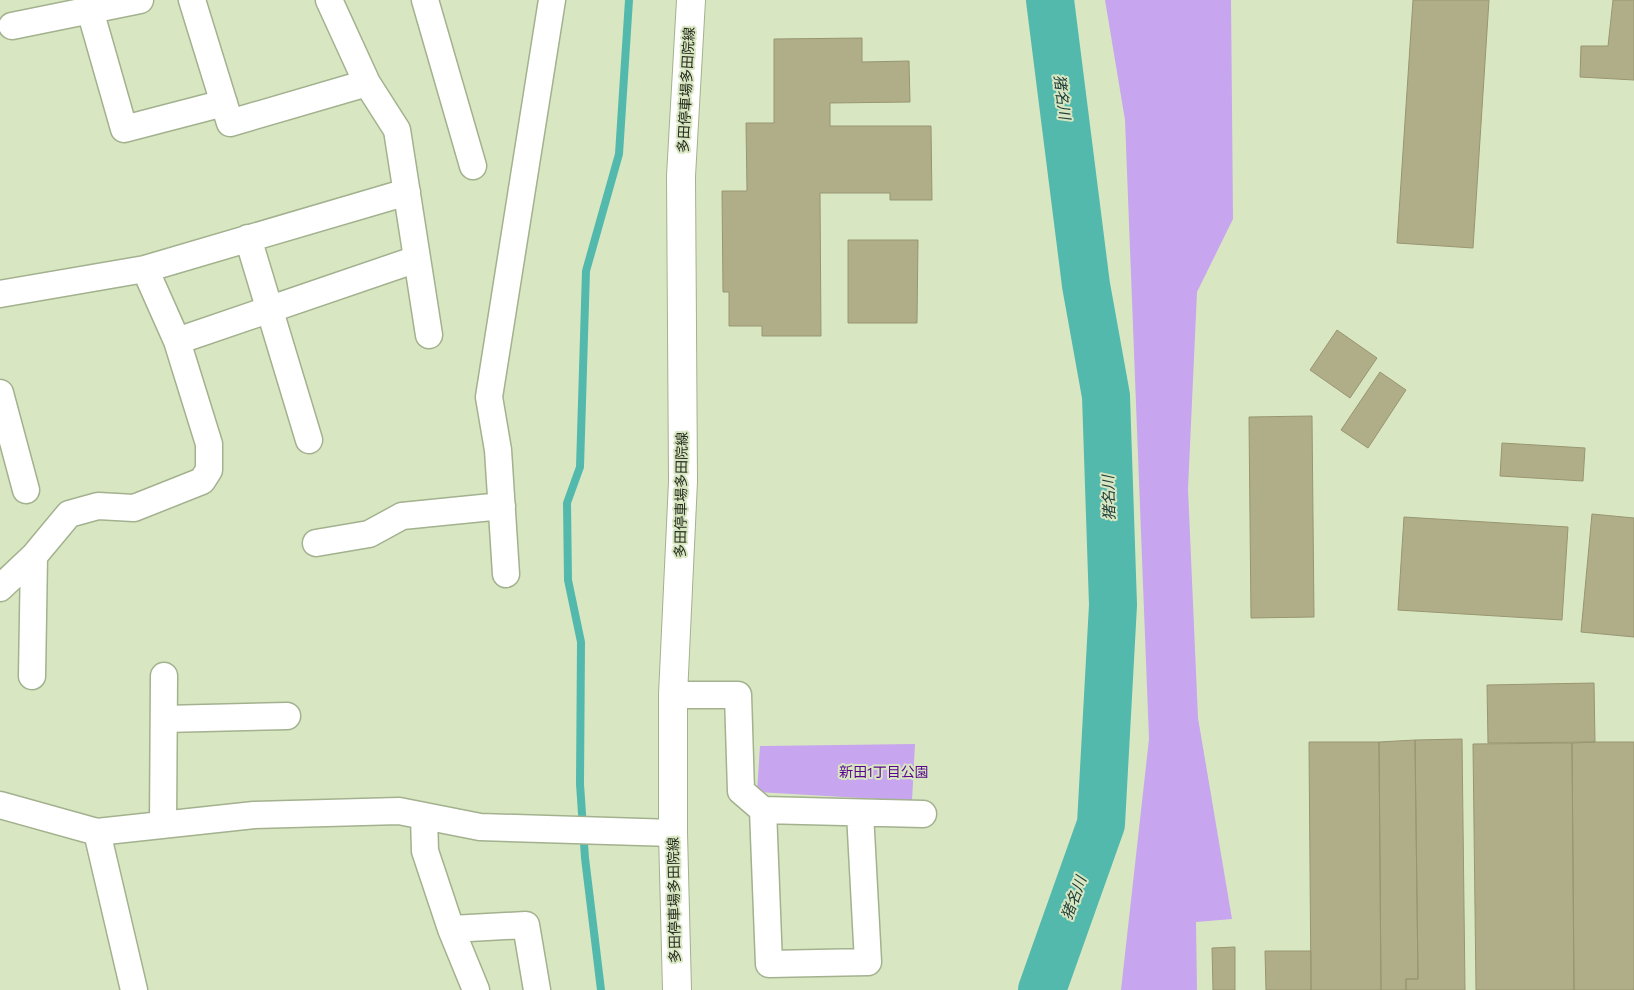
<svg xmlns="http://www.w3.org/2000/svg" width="1634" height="990" viewBox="0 0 1634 990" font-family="'Work Sans','Noto Sans JP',sans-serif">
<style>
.green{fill:#c7a5ef}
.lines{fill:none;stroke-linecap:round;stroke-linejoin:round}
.stream{stroke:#53b9ad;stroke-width:8}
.river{stroke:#53b9ad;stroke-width:48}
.building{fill:#b0ae88;stroke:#989671}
.minor-casing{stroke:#a3b18e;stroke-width:29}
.secondary-casing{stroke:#a3b18e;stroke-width:30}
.minor{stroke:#fff;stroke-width:26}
.secondary{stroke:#fff;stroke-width:28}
.labels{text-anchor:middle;stroke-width:4;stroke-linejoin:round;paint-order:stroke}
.street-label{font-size:14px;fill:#242a1c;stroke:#d8e7c2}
.park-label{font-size:14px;fill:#59038e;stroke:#d8e7c2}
.water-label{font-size:15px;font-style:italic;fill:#203f3b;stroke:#d8e7c2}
</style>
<rect width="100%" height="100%" fill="#d8e7c2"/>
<path class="green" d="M1105,0H1231L1233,219L1197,292L1188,489L1198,718L1232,919L1196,922L1197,990H1121L1149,739L1125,120Z
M915,744L912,801L757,792L760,746Z"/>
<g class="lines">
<path class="stream" d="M601,990L585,858L580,784L581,642L568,580L567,503L580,467L586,271L619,154L629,0"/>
<path class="river" d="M1042,990L1101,824L1113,605L1106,396L1086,285L1050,0"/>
</g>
<path class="building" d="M1413,0H1489L1473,248L1397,243Z
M1613,0H1634V80L1580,77L1581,46H1608Z
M862,38V62L909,61L910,102L830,103V126H931L932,200H890V193H820L821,336H762V326H729V292H723L722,191H747L746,123H774V39Z
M848,240H918L917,323H848Z
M1337,330L1377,358L1350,398L1310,370Z
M1380,372L1406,390L1368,448L1341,430Z
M1312,416L1314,617L1251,618L1249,417Z
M1502,443L1585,448L1583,481L1500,476Z
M1592,514L1634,518V637L1581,632Z
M1404,517L1568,527L1562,620L1398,610Z
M1594,683L1595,742L1488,743L1487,685Z
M1462,739L1465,990H1406V979H1418L1415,740Z
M1415,740L1418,979H1406V990H1381L1379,742Z
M1309,742H1379L1381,990H1311Z
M1595,742H1634V990H1574L1572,743Z
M1572,743L1574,990H1476L1473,744Z
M1235,947V990H1213L1212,948Z
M1265,951H1311V990H1266Z"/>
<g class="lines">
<defs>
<path id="minor" d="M192,0L230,123L367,83
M329,0L367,83L397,130L429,335
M425,0L473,166
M90,10L124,129L224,103
M12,26L140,0
M248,238L309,440
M0,294L145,269L407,192
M177,341L417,259
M0,393L26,490
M316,543L369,534L402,516L502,506
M506,574L498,450L489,397L552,0
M0,588L34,556L69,514L98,506L134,508L202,481L209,470V444L177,341L145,269
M32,676L34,556
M673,695H738L741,791L763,810L923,814
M164,719L287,716
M0,805L97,832L134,990
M763,810L769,964L868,962L860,813
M424,816L425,851L451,929L476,990
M163,825L164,676
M97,832L254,815L399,811L480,827L673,833
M451,929L526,925L537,990"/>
<path id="secondary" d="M677,990L673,833V695L683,481L681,176L691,0"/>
</defs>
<use href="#minor" class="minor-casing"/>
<use href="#secondary" class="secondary-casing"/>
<use href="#minor" class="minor"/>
<use href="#secondary" class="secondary"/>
</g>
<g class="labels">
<g class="street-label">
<text transform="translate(686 90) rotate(-87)" y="5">多田停車場多田院線</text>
<text transform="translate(681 495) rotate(-89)" y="5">多田停車場多田院線</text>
<text transform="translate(674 900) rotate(-91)" y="5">多田停車場多田院線</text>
</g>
<g class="park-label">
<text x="884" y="777">新田1丁目公園</text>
</g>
<g class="water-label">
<text transform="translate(1062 97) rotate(83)" y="5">猪名川</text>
<text transform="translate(1109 498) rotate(-92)" y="5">猪名川</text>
<text transform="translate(1074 898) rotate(-70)" y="5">猪名川</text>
</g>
</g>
</svg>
